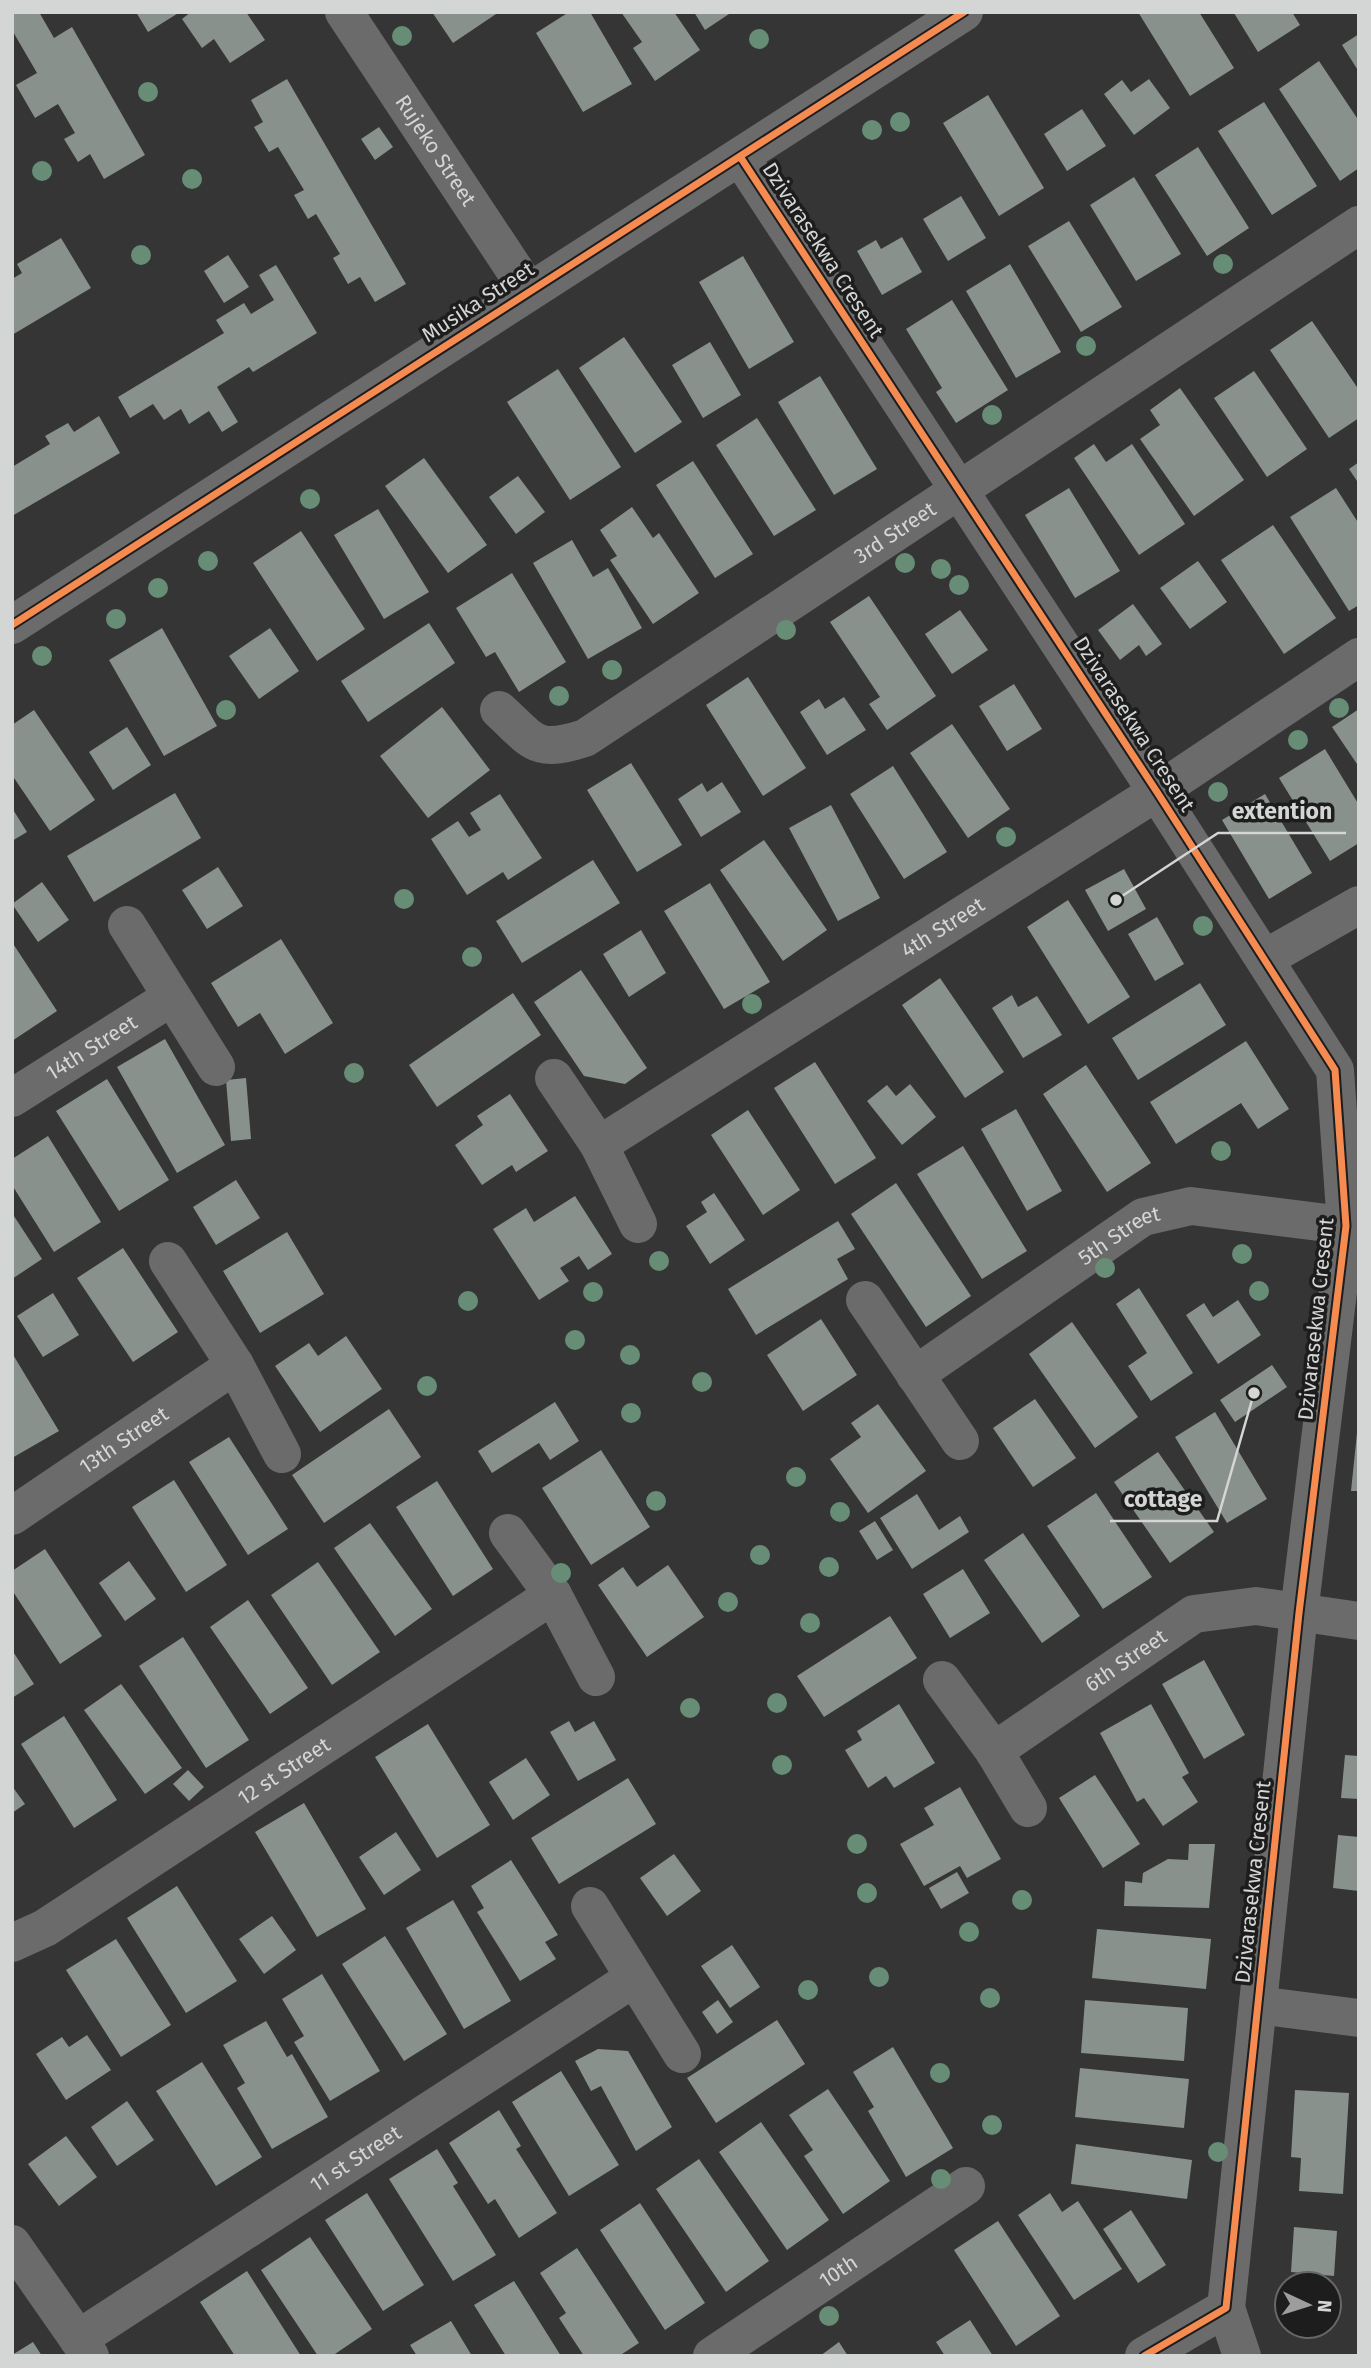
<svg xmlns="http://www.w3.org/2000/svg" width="1371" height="2368" viewBox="0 0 1371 2368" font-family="'Fira Sans',sans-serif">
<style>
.building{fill:#88918b}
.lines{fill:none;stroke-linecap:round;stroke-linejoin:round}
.minor{stroke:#6b6b6b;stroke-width:38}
.cycleway-casing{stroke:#1c1d1c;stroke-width:11}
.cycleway{stroke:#f68b52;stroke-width:7}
.tree{fill:#688d77}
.labels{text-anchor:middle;stroke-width:7;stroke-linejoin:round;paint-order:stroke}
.street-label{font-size:21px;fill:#d4d6d5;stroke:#1c1d1c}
.leader{fill:none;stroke:#d4d6d5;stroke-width:2.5}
.callout-dot{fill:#d4d6d5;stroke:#1c1d1c;stroke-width:2.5}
.callout-label{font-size:23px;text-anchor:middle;font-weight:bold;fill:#d4d6d5;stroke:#1c1d1c;stroke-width:7;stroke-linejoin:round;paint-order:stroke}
</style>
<rect width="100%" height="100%" fill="#353535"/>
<path class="building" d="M12,12H39L54,38L72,27L145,155L104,179L90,154L78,162L64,139L75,133L58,104L35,118L16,85L37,73L12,30Z
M136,12H180L148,32Z
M191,12H246L265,40L230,63L214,39L202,48L182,19Z
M432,12H499L453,43Z
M569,12H590L632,84L583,112L536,33Z
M621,12H674L700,50L655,81L633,48L642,42Z
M694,12H732L705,30Z
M1138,12H1199L1234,68L1190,96Z
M1292,12L1300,25L1258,52L1234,13Z
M1359,34V72L1342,45Z
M1319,61L1359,121V168L1340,181L1279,89Z
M287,79L406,284L375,302L360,277L348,284L333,258L340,254L316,214L308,219L294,195L304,190L278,147L269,152L254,127L263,122L251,100Z
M1149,79L1170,108L1134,135L1104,94L1122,80L1131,92Z
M988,95L1044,188L999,216L943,123Z
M1264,102L1317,186L1272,215L1218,131Z
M1082,109L1106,146L1067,171L1044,134Z
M379,127L393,147L375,160L361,139Z
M1198,147L1249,228L1207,256L1155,175Z
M1134,177L1181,254L1136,281L1090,205Z
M961,196L986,238L948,261L923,219Z
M1069,221L1122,307L1081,332L1028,246Z
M902,237L922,272L882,295L857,251L876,240L881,249Z
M61,238L91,288L12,335V279L22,273L17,264Z
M228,255L249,287L224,303L204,271Z
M743,256L794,342L749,369L699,282Z
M1010,264L1061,352L1016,378L966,291Z
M276,265L317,333L253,372L249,367L217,387L238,422L222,432L209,411L189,424L181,409L164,420L153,404L130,418L118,397L224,333L216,320L244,303L251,314L274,300L259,275Z
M952,300L1008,390L956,423L936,392L942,388L906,329Z
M1312,321L1359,390V418L1329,438L1270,350Z
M624,337L682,422L635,453L579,368Z
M710,342L741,395L703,418L672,365Z
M558,369L621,467L570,500L507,402Z
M1254,371L1307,449L1267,477L1214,398Z
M820,376L877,469L834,495L778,402Z
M1180,388L1244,480L1194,516L1140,439L1160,425L1150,410Z
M99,416L120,453L12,516V467L50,444L45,436L68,423L74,432Z
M757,418L816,510L774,536L716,445Z
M1094,444L1106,462L1132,444L1185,524L1139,555L1074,458Z
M424,458L487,545L448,573L385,486Z
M693,461L753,554L715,578L656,485Z
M1359,462V484L1349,469Z
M518,476L545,512L516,534L489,497Z
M1069,488L1120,571L1075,598L1025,515Z
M1336,488L1359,524V605L1349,611L1290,517Z
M632,507L653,538L659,533L699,593L653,624L610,560L617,556L600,530Z
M378,509L429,592L384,619L334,535Z
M1273,525L1336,618L1284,654L1221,560Z
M301,531L365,629L317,661L253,563Z
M572,540L593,577L608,568L642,628L588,659L533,563Z
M1198,561L1227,602L1190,629L1160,588Z
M512,573L566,662L519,692L495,652L486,657L456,608Z
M869,596L936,696L887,730L869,704L880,697L830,622Z
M1133,604L1162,644L1146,656L1139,645L1120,660L1098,630Z
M960,610L988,650L952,674L925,634Z
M429,623L455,663L368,722L341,681Z
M162,628L217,726L164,756L109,660Z
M270,628L299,671L259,699L229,656Z
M748,677L806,768L763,796L706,705Z
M1014,684L1042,729L1007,751L979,706Z
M844,697L866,730L827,755L800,712L819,699L825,709Z
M442,707L490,770L428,818L380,756Z
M1359,709V767L1332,727Z
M34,710L95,800L50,831L12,775V725Z
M952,724L1010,809L968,838L910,753Z
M127,727L151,765L113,790L89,752Z
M1325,749L1359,805V843L1330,861L1279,778Z
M631,763L682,845L637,872L587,790Z
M893,766L947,852L904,879L850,794Z
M722,782L741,812L701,837L678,799L702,783L707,792Z
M175,793L201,838L94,902L67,856Z
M500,794L542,858L508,880L503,872L467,895L431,839L458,821L469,837L481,830L470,813Z
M1265,794L1312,873L1269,899L1222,820Z
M831,805L880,898L838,921L789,828Z
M12,808L27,832L12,841Z
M764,840L827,930L783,961L720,870Z
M593,860L620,903L522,963L496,921Z
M218,867L243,906L207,929L182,890Z
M1124,869L1146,909L1108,931L1085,890Z
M42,882L69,920L38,942L12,904Z
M710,883L770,982L724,1009L664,911Z
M1068,900L1130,997L1088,1024L1027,927Z
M1157,917L1184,964L1155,981L1128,934Z
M641,930L666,973L629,997L603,954Z
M281,939L333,1023L285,1054L260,1013L238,1027L211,983Z
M12,942L57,1011L12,1041Z
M581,970L647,1068L625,1084L584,1076L534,1002Z
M940,978L1004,1072L965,1098L902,1005Z
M1200,983L1226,1025L1138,1080L1112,1038Z
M513,993L541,1035L437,1107L409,1065Z
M1012,995L1018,1007L1037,996L1062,1035L1023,1058L992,1008Z
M165,1039L225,1145L177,1173L117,1067Z
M1246,1041L1289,1109L1258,1129L1241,1103L1176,1144L1150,1102Z
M815,1062L876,1158L835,1184L774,1088Z
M1086,1065L1151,1163L1107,1192L1043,1094Z
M246,1078L251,1139L231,1141L226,1080Z
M107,1079L169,1180L119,1211L56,1111Z
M910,1084L936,1117L902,1145L867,1101L887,1085L896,1096Z
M510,1094L548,1151L516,1172L512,1165L482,1185L455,1145L483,1125L477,1116Z
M1016,1109L1062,1191L1027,1211L981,1129Z
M748,1110L800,1190L763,1215L711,1135Z
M48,1136L101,1222L54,1252L12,1185V1159Z
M963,1146L1027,1251L982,1279L917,1174Z
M236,1180L260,1218L216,1245L193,1207Z
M896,1183L971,1296L926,1327L851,1214Z
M714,1193L745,1240L710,1264L686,1226L707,1212L701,1202Z
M575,1196L612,1254L588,1270L579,1256L560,1268L569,1281L539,1300L493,1229L526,1208L534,1222Z
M12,1213L42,1259L12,1279Z
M838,1221L855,1249L837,1259L848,1279L756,1335L728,1289Z
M287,1232L324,1294L260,1333L223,1271Z
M123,1248L178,1332L133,1362L77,1278Z
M1139,1288L1193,1373L1151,1401L1128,1366L1147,1353L1116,1304Z
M53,1293L79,1335L43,1357L17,1316Z
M1238,1300L1261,1335L1218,1364L1186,1315L1204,1303L1213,1317Z
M821,1319L857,1375L803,1411L767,1355Z
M1072,1322L1138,1417L1095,1448L1029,1354Z
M346,1336L382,1389L320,1432L275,1366L309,1343L318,1356Z
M12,1353L59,1431L12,1458Z
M1272,1365L1287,1387L1235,1422L1220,1400Z
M1035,1399L1076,1458L1033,1487L993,1428Z
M555,1402L579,1441L550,1460L539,1443L492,1473L478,1451Z
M878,1404L926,1471L868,1513L830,1459L861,1437L851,1423Z
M389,1409L421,1457L324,1523L292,1475Z
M1215,1412L1267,1499L1227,1523L1175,1437Z
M1357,1433H1359V1491H1351Z
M229,1437L288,1529L248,1555L189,1462Z
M601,1450L650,1527L591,1565L542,1488Z
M1158,1452L1214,1532L1170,1563L1114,1482Z
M174,1480L227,1565L186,1592L132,1507Z
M437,1481L493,1569L453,1596L396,1507Z
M1096,1493L1152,1577L1103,1609L1047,1526Z
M917,1494L939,1530L960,1516L969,1532L912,1569L880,1518Z
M875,1521L893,1550L877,1560L859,1531Z
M370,1523L432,1609L395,1636L334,1548Z
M1023,1533L1080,1616L1042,1643L984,1560Z
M45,1549L102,1636L60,1664L12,1590V1571Z
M129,1561L156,1599L125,1621L99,1583Z
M318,1562L380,1652L332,1685L271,1595Z
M668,1565L704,1617L647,1657L598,1585L623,1567L637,1587Z
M963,1569L990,1613L950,1638L923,1594Z
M248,1600L308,1688L270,1714L210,1627Z
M890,1616L917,1658L824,1717L797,1676Z
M183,1637L249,1740L206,1768L139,1666Z
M12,1650L34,1684L12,1698Z
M1204,1660L1245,1735L1204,1759L1162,1684Z
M121,1684L182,1768L145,1794L84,1710Z
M899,1704L935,1763L894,1788L886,1776L868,1788L845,1750L862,1740L857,1731Z
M1151,1704L1189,1773L1182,1777L1198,1802L1163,1826L1144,1798L1137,1802L1100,1733Z
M64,1716L117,1800L74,1828L21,1744Z
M569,1721L575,1732L594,1721L616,1760L578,1781L550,1732Z
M428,1724L490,1825L437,1858L375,1757Z
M1345,1755L1359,1756V1799L1341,1798Z
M526,1758L550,1795L513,1820L489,1782Z
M188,1770L204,1787L189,1801L173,1784Z
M1095,1775L1140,1844L1103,1868L1059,1798Z
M628,1778L656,1824L559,1884L531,1838Z
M12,1786L25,1804L12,1813Z
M960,1787L1001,1859L967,1878L960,1866L924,1886L900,1844L934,1825L924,1808Z
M304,1803L366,1909L317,1937L255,1832Z
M396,1832L421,1870L384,1895L359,1857Z
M1338,1835L1359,1837V1891L1333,1888Z
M1189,1844H1215L1209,1908L1124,1906L1125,1881L1142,1883L1143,1873L1168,1859L1188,1860Z
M674,1854L701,1891L667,1916L640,1878Z
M511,1860L558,1935L545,1942L556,1959L520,1981L477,1912L484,1908L471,1886Z
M957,1872L969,1893L941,1909L929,1888Z
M177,1886L237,1981L186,2013L127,1918Z
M453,1900L511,2001L464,2029L406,1928Z
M272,1916L296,1950L264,1974L239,1939Z
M1097,1929L1211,1939L1206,1989L1092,1978Z
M385,1936L447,2034L404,2061L342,1964Z
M116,1939L171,2025L121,2057L66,1970Z
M732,1945L760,1987L730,2008L701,1966Z
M322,1974L380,2071L330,2101L294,2042L304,2036L282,1999Z
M718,2000L733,2022L717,2034L702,2012Z
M1085,2000L1188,2008L1184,2061L1081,2053Z
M777,2020L805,2064L716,2123L687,2078Z
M266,2021L287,2057L292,2054L328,2117L272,2149L237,2088L245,2083L223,2045Z
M87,2035L111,2070L66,2100L36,2054L62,2037L69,2047Z
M893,2047L953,2148L906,2177L868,2111L874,2107L853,2072Z
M598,2049L628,2051L672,2127L636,2151L601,2086L591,2091L575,2061Z
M202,2062L262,2157L216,2186L156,2091Z
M1080,2068L1189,2079L1184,2128L1075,2117Z
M561,2071L619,2165L569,2196L512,2102Z
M828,2089L890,2181L843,2214L804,2156L813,2150L789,2115Z
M1295,2090L1349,2093L1343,2194L1299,2191L1301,2158L1291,2157Z
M127,2101L154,2140L117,2166L91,2127Z
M499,2110L521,2146L516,2149L557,2213L519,2238L495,2199L488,2204L449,2143Z
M761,2122L829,2220L787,2250L719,2152Z
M66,2136L97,2177L59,2206L28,2164Z
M1076,2144L1192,2160L1187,2199L1071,2184Z
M437,2149L458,2183L453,2186L496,2255L453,2281L389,2179Z
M699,2159L769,2261L726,2292L656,2189Z
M367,2193L424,2285L383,2311L325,2220Z
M1050,2193L1062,2212L1078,2201L1122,2269L1074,2300L1018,2215Z
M640,2203L705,2303L665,2330L600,2230Z
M1131,2210L1166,2265L1138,2283L1103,2229Z
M998,2221L1060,2316L1016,2346L954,2250Z
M1294,2227L1337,2231L1334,2276L1291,2272Z
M310,2237L372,2329L332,2356H318L261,2270Z
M577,2248L639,2343L619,2356H584L559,2318L566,2313L540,2273Z
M247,2271L301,2356H235L200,2302Z
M514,2281L561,2356H506L474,2305Z
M970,2320L993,2356H945L936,2342Z
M451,2321L472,2356H417L410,2345Z
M33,2342L42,2356H12V2355Z
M839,2342L848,2356H820Z"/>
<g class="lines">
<g class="minor">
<path id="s1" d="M344,12L528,290"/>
<path d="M741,158L1157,792L1335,1070L1346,1226L1299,1613L1226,2308L1144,2356"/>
<path d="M12,625L964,12"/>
<path id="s2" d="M499,710C534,742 535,754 585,738L1359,225"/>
<path d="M127,925L216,1067"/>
<path d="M1266,958L1359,905"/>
<path d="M554,1078L599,1145"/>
<path id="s3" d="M12,1098L170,998"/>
<path id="s4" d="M638,1224L599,1145L1157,792L1359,657"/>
<path d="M168,1261L235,1365L282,1454"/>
<path d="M865,1300L960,1441"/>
<path id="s5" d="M915,1375L1143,1217L1191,1206L1359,1227"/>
<path id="s6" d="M12,1516L235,1365"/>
<path d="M508,1533L553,1595L596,1677"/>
<path id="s7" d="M942,1680L994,1751L1194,1614L1256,1606L1359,1621"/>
<path d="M994,1751L1028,1808"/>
<path d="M590,1906L682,2054"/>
<path id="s8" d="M12,1943L45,1928L553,1595"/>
<path d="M1258,2005L1359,2018"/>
<path d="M12,2244L90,2356"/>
<path d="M1226,2308L1242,2356"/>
<path id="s9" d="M78,2339L634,1978"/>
<path id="s10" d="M712,2356L966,2186"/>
</g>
<defs>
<path id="cycleway" d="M741,158L1157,792L1335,1070L1346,1226L1299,1613L1226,2308L1144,2356
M12,625L964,12"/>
</defs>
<use href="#cycleway" class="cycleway-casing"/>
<use href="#cycleway" class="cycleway"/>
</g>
<g class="tree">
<circle cx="402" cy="36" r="10"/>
<circle cx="759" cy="39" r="10"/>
<circle cx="148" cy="92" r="10"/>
<circle cx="900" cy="122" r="10"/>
<circle cx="872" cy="130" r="10"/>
<circle cx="42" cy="171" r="10"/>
<circle cx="192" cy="179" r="10"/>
<circle cx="141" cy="255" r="10"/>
<circle cx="1223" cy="264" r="10"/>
<circle cx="1086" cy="346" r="10"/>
<circle cx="992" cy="415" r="10"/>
<circle cx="310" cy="499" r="10"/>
<circle cx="208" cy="561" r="10"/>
<circle cx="905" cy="563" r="10"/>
<circle cx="941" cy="569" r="10"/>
<circle cx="959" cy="585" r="10"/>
<circle cx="158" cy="588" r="10"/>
<circle cx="116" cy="619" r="10"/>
<circle cx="786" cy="630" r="10"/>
<circle cx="42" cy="656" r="10"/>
<circle cx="612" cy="670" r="10"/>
<circle cx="559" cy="696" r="10"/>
<circle cx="1339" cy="708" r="10"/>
<circle cx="226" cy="710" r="10"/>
<circle cx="1298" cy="740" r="10"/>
<circle cx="1218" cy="792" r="10"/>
<circle cx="1006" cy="837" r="10"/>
<circle cx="404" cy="899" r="10"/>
<circle cx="1203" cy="926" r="10"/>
<circle cx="472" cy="957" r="10"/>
<circle cx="752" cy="1004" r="10"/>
<circle cx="354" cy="1073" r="10"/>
<circle cx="1221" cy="1151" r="10"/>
<circle cx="1242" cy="1254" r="10"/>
<circle cx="659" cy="1261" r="10"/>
<circle cx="1105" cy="1268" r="10"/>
<circle cx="1259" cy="1291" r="10"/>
<circle cx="593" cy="1292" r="10"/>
<circle cx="468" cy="1301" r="10"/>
<circle cx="575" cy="1340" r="10"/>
<circle cx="630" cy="1355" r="10"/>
<circle cx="702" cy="1382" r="10"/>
<circle cx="427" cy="1386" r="10"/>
<circle cx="631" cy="1413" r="10"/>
<circle cx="796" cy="1477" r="10"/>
<circle cx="656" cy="1501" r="10"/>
<circle cx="840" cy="1512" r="10"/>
<circle cx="760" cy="1555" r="10"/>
<circle cx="829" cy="1567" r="10"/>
<circle cx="561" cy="1573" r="10"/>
<circle cx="728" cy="1602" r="10"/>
<circle cx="810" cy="1623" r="10"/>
<circle cx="777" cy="1703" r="10"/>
<circle cx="690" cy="1708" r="10"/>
<circle cx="782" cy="1765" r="10"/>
<circle cx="857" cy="1844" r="10"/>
<circle cx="867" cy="1893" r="10"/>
<circle cx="1022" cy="1900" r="10"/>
<circle cx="969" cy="1932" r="10"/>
<circle cx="879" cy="1977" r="10"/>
<circle cx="808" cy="1990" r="10"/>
<circle cx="990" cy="1998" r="10"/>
<circle cx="940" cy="2073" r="10"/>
<circle cx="992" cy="2125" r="10"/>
<circle cx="1218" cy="2152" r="10"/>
<circle cx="941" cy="2179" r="10"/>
<circle cx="829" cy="2316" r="10"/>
</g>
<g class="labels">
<g class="street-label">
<text dy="7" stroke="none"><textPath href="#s1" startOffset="166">Rujeko Street</textPath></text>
<text transform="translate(823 250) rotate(57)" y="7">Dzivarasekwa Cresent</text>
<text transform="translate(478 302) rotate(-33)" y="7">Musika Street</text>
<text dy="7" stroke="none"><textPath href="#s2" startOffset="471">3rd Street</textPath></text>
<text transform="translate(1134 724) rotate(57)" y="7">Dzivarasekwa Cresent</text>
<text dy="7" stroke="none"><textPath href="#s4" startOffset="495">4th Street</textPath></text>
<text dy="7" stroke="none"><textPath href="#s3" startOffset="94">14th Street</textPath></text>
<text dy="7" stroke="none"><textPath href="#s5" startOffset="248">5th Street</textPath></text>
<text transform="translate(1316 1319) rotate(-84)" y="7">Dzivarasekwa Cresent</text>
<text dy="7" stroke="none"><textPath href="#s6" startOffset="135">13th Street</textPath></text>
<text dy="7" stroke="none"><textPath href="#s7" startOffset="248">6th Street</textPath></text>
<text dy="7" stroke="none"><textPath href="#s8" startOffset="322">12 st Street</textPath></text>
<text transform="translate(1253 1882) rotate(-84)" y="7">Dzivarasekwa Cresent</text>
<text dy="7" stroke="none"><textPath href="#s9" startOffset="331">11 st Street</textPath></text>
<text dy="7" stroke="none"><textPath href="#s10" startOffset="152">10th</textPath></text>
</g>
</g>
<path class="leader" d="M1116 900L1218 833H1346M1254 1393L1217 1521H1110"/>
<g class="callout-dot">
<circle cx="1116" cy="900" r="7"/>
<circle cx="1254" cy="1393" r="7"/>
</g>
<g class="callout-label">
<text x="1282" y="819">extention</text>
<text x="1163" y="1507">cottage</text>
</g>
<rect width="1371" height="2368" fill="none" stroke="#d4d6d5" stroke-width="28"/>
<g transform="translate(1308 2305) rotate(94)"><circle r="33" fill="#1c1d1c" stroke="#666766" stroke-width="2"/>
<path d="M0-5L12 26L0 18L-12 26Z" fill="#9c9e9d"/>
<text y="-10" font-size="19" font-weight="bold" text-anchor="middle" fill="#d4d6d5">N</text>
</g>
</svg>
